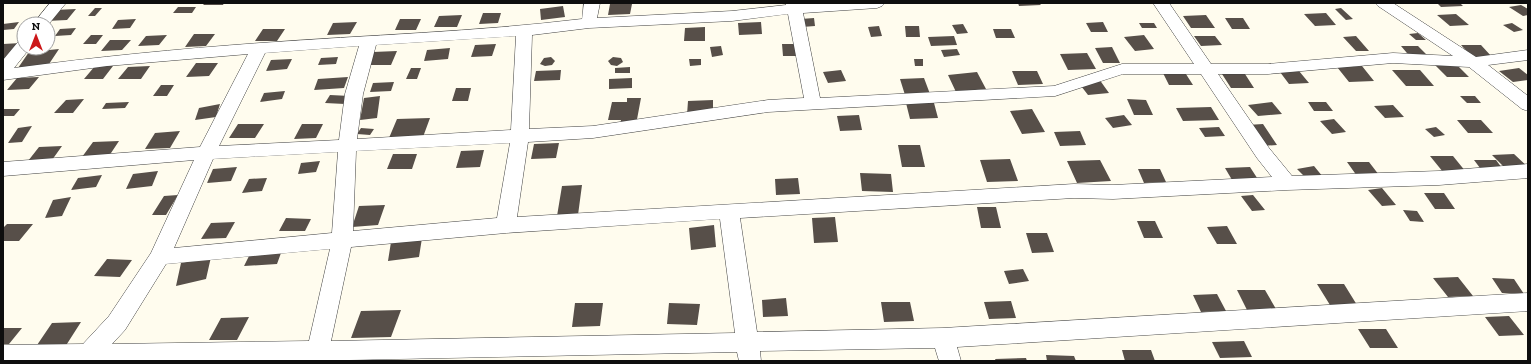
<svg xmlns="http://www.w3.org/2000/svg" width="1531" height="364" viewBox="0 0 1531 364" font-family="'Zilla Slab',serif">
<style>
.building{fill:#574f49}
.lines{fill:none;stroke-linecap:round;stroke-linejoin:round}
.minor-casing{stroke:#414141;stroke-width:1}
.minor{fill:#fff;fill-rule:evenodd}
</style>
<rect width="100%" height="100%" fill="#fffcee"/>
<path class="building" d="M205,3H224L223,5H203Z
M1018,3H1039L1041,5L1019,6Z
M1437,3H1460L1463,6L1441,7Z
M610,4H632L630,14L608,15Z
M1521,5L1528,9V15L1523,16L1509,7Z
M563,6L565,17L541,20L540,9Z
M178,7H196L192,13H173Z
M95,8H102L95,16H88Z
M1341,8L1353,19L1346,20L1335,9Z
M76,9L67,20L46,21L55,10Z
M483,13H501L498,23L479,24Z
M1326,13L1336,25L1315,26L1304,14Z
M1456,14L1469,25L1450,26L1437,15Z
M462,15L457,27H434L439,16Z
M1206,15L1215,28H1191L1183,16Z
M814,18L815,26L802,27L801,19Z
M1225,18H1243L1250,29H1232Z
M136,19L130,28L112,29L118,20Z
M400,19H421L416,30H395Z
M19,22L14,29L3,30V24Z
M357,22L350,34L327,35L333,23Z
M761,22L762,34L739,35L738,23Z
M1103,22L1108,32H1091L1086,23Z
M1139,23H1154L1157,28H1142Z
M1512,23L1523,30L1514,32L1503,25Z
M963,24L968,33L957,34L952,25Z
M879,26L882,36L871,37L868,27Z
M905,26H919L920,37H906Z
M705,27V41H684L685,28Z
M76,28L71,35L55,36L60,29Z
M263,29H285L277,41H255Z
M993,29H1011L1015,38H996Z
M1418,33L1426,40H1416L1409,34Z
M194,34H215L206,46L185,47Z
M91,35H103L96,44H83Z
M167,35L159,45L138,46L146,36Z
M1144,35L1154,49L1135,51L1124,37Z
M954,36L957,45L931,46L928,37Z
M1194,36H1215L1222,45L1201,46Z
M1356,36L1369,51H1356L1343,37Z
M110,40H131L122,50L101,51Z
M21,43L7,59H3V44Z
M496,44L492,56L471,57L475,45Z
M782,44H795L796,56H783Z
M1461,45H1481L1492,57H1472Z
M721,46L723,55L712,57L710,47Z
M1401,46H1418L1430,58L1412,59Z
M1112,47L1120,63H1103L1095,48Z
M450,48L448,59L424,61L427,50Z
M59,49L49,64L18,68L29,52Z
M957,49L960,55L944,57L941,50Z
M397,51L391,65H367L373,52Z
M1087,53L1096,69L1068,70L1060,54Z
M338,57L336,64L318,65L321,58Z
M551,57L555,61L552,65L545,66L540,64L544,58Z
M613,57L621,58L623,62L617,66L611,65L608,61Z
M292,59L287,69L266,71L271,60Z
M689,59H701V65L690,66Z
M914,59H923V66H915Z
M196,63H218L209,76L186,77Z
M1434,64H1456L1469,77H1447Z
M95,66H113L103,79H84Z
M150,66L141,79H118L128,67Z
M1362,66L1374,81L1349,82L1337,67Z
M630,67V73H615V68Z
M411,68H421L417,79H406Z
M1519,68L1528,75V80L1513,82L1499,71Z
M561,70L560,80L534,81L536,71Z
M841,70L846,81L828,83L823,72Z
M1392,70H1420L1434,86H1406Z
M1012,71H1037L1043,84L1018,85Z
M1162,71H1184L1193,85H1169Z
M1299,71L1309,83L1289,84L1280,72Z
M977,72L986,89L956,92L948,75Z
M1222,74H1245L1254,88H1231Z
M39,77L29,89L7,90L17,78Z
M348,77L344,88L314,90L318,79Z
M632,78V88L609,89V79Z
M924,78L930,94L905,95L900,79Z
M1099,79L1109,93L1088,95L1078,82Z
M394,82L391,91L370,92L373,83Z
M161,85H174L167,96H153Z
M456,88H471L468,101H452Z
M285,91L282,99L260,102L264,93Z
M330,95L350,96L345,104L325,103Z
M380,96L377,118L360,120L364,98Z
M1460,96H1475L1481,103H1467Z
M627,98H641L635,130H619L621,120H608L612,102H627Z
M84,99L73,113H54L66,100Z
M1127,99L1146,100L1153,115H1134Z
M713,100V115H687L688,101Z
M129,102L125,108L102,109L106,103Z
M1272,102L1282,114L1258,116L1248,105Z
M1308,102H1326L1333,111H1314Z
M906,103H934L938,118L910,119Z
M220,104L216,117L195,120L199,108Z
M1393,105L1404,117L1385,118L1374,106Z
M1211,107L1219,120L1183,121L1176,108Z
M3,109H20L14,116H3Z
M1032,109L1045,132L1022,134L1010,111Z
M859,115L862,130L840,131L837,116Z
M1124,115L1132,125L1113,128L1105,118Z
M430,118L423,137L389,138L397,119Z
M1334,119L1346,132L1332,134L1320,121Z
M1457,120H1481L1493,133H1468Z
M238,124H264L255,138H229Z
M302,124H323L316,138L294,139Z
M1263,124L1277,145L1260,146L1247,125Z
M32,126L22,142L8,143L18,128Z
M1219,127L1225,136L1205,137L1199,128Z
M1436,127L1445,135L1434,137L1425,129Z
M361,128L374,129L370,135L357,134Z
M180,131L170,148L145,149L155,133Z
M1080,131L1086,145L1060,146L1054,132Z
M119,141L109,156L82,157L93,142Z
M559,143L556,158L531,159L534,144Z
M898,145H920L925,167H902Z
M62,146L52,160L28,161L39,147Z
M484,150L480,167L456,168L461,151Z
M393,154H417L412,169H387Z
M1514,154L1528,167L1506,169L1492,155Z
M1430,156H1453L1466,172H1443Z
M1010,159L1018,181L987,182L980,160Z
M1100,160L1111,181L1077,183L1067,161Z
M1474,160H1496L1502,168H1480Z
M320,161L316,172L298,174L301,163Z
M1347,162H1369L1379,175L1357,176Z
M1314,166L1323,177L1307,179L1297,169Z
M237,167L231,181L207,183L213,169Z
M1250,167L1261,184L1235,185L1225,168Z
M1138,169H1160L1166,182L1144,183Z
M158,171L152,186L126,189L133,174Z
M860,173L891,174L893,192L862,191Z
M102,175L96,187L71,190L78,178Z
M267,178L262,191L242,193L249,179Z
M798,178L800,194L776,195L775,179Z
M582,185L578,215L557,216L562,186Z
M1382,188L1396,205L1382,206L1368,190Z
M1424,193H1444L1455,209H1435Z
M178,195L166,215H152L164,196Z
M1253,195L1265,210L1252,211L1241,196Z
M71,197L62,216L45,218L53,200Z
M385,205L378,225L352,227L359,206Z
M977,207H996L1001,228H981Z
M1403,210L1417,211L1424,222L1410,221Z
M835,217L838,242L814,243L812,218Z
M286,218L311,219L305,231H279Z
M1137,221H1155L1163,238H1144Z
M235,222L226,238L201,239L211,223Z
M7,224H33L19,241H3V228Z
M714,225L716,247L691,250L689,228Z
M1227,226L1237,244H1217L1207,227Z
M1026,233H1047L1054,252L1032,253Z
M422,238L419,257L388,261L391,242Z
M281,253L277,264L244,266L249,256Z
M211,257L206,279L176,286L181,263Z
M107,259L132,260L120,277L94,276Z
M1023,269L1029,281L1009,284L1004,271Z
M1458,277L1473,296L1448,297L1433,278Z
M1492,278L1514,279L1524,294L1502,293Z
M1317,284H1344L1357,305H1330Z
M1237,290H1265L1276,309L1247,310Z
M1217,294L1226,311L1201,312L1193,295Z
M786,298L788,316L763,317L762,300Z
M1011,301L1016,318L989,319L984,302Z
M881,302H910L914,321L884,322Z
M575,303H603L600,326L572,327Z
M669,303L700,304L697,325L667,324Z
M401,310L391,337L351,338L361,311Z
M1509,316L1524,335L1499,336L1485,317Z
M249,317L237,340H209L221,318Z
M81,322L65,347L35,348L52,323Z
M3,328H22L9,344H3Z
M1358,329H1386L1398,348H1370Z
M1244,341L1252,357L1220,358L1212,342Z
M1122,350H1151L1155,361H1125Z
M1046,355L1074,356L1076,361H1047Z
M1026,358L1027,361H996L995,359Z"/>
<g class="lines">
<defs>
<path id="minor" d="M50,3H66L48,25V24H33Z
M584,3H600L597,18L732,11L786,5L785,3H885L882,6L877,8L803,13L820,98L1054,86L1122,64H1194L1153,3H1169L1211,64H1268L1393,53L1453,56L1378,6L1375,3H1393L1476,57L1528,50V60L1488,65L1528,96V111L1522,109L1469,67L1393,63L1268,74H1218L1269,148L1292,176L1439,171L1528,164V178L1439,185L1287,190L1113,199L1074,198L740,218L757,332L943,328L1528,293V311L957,347L961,361H939L935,348L760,351L761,361H739L737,352L300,361H3V345L83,344L109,316L151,253L194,160L3,176V162L200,147L248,54L107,66L3,80V60L18,42L24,40V48H30L14,68C96,57 178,49 260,43C367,35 475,32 582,19ZM788,14L804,98L768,100L593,126L529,129L532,35L589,28L732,21ZM516,36L511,130L357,139L363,94L376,45ZM359,46L345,94L339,140L219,146L265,53ZM1123,74H1201L1257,158L1272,177L1113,185L1074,184L517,217L528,142L593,138L768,112L1055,96ZM510,143L497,218L353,231L356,151ZM338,152L332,233L174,248L213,159ZM720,219L735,333L331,341L351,247L506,233ZM330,249L309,341L112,344L125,330L166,264Z"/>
</defs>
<use href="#minor" class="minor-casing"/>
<use href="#minor" class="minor"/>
</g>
<rect width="1531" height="364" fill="none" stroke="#0e0e0e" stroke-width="8"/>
<g transform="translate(36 36)"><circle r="19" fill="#ffffff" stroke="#9f9f9f"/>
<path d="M0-3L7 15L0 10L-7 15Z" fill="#cc1719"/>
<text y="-6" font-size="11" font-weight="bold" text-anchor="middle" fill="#0e0e0e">N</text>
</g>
</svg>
